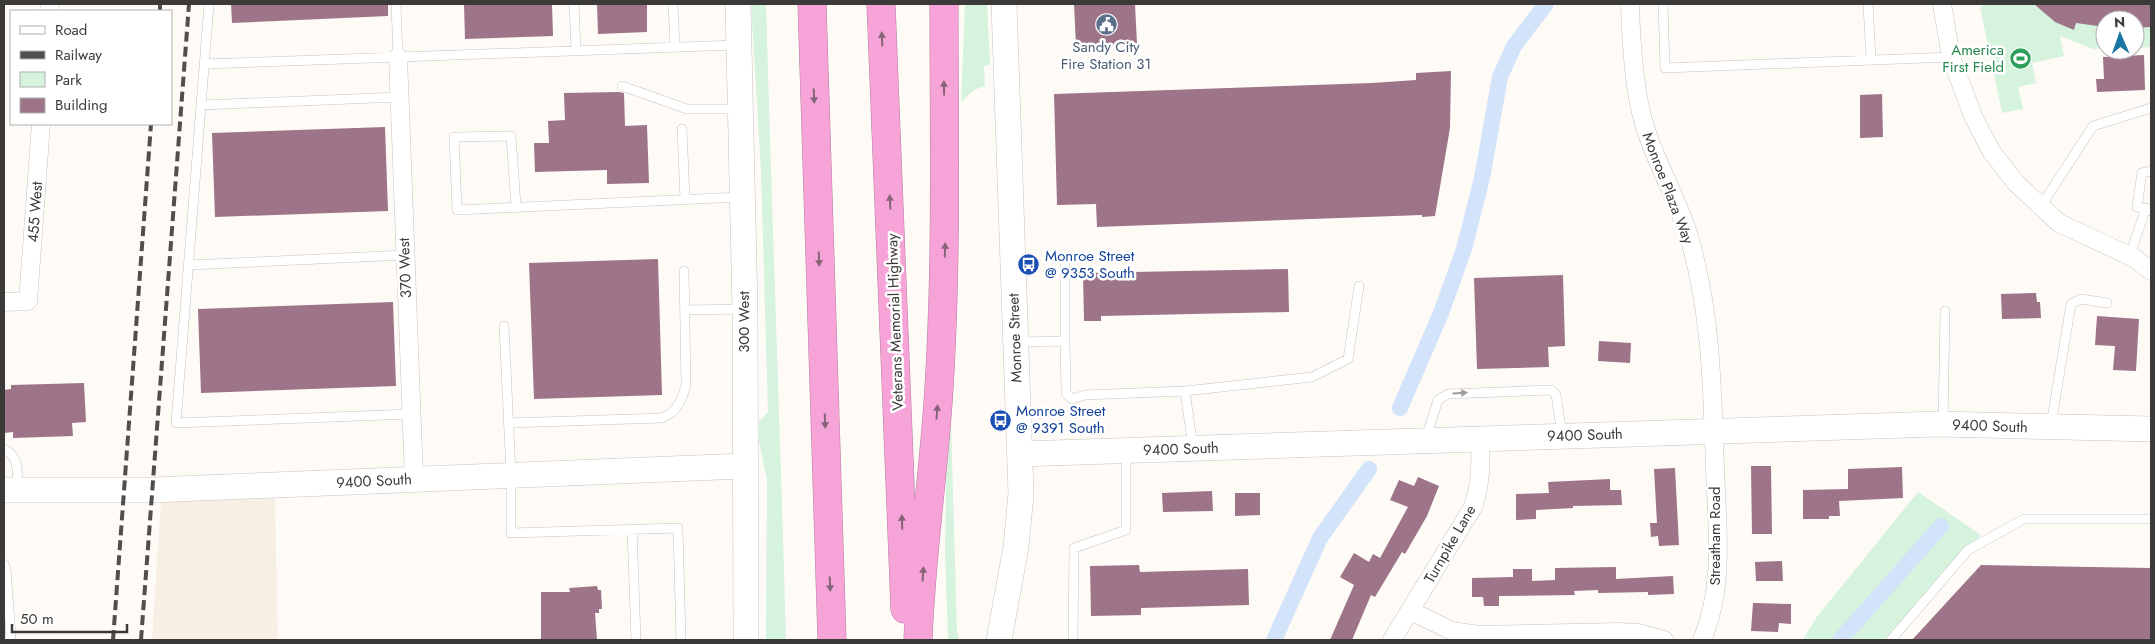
<svg xmlns="http://www.w3.org/2000/svg" width="2155" height="644" viewBox="0 0 2155 644" font-family="Jost,sans-serif">
<style>
.built{fill:#f7efe4}
.green{fill:#d6f3de}
.lines{fill:none;stroke-linecap:round;stroke-linejoin:round}
.canal{stroke:#d3e3f9;stroke-width:16}
.building{fill:#9d7488}
.lane-casing{stroke:#c6c2be;stroke-width:10}
.street-casing{stroke:#c6c2be;stroke-width:19}
.secondary-casing{stroke:#c6c2be;stroke-width:26}
.highway-casing{stroke:#b57ea0;stroke-width:29}
.lane{stroke:#fff;stroke-width:9}
.street{stroke:#fff;stroke-width:18}
.secondary{stroke:#fff;stroke-width:25}
.highway{stroke:#f6a3d7;stroke-width:28}
.rail{stroke:#514e4d;stroke-width:4;stroke-dasharray:10 5;stroke-linecap:butt}
.oneway{fill:#866478}
.oneway2{fill:#9e9c9c}
.labels{text-anchor:middle;stroke-width:5;stroke-linejoin:round;paint-order:stroke}
.service-label{font-size:15px;fill:#4e5e75;stroke:#fff}
.leisure-label{font-size:15px;fill:#27864d;stroke:#fff;text-anchor:end}
.street-label{font-size:15px;fill:#3c3a39;stroke:#fff}
.transit-label{font-size:15px;fill:#164399;stroke:#fff;text-anchor:start}
</style>
<rect width="100%" height="100%" fill="#fefaf6"/>
<path class="built" d="M275,498L278,640H152L161,502Z"/>
<path class="green" d="M751,4H766C772,216 780,428 786,640H766L767,479L759,442V422L768,412L761,171Z
M965,4H987L990,65L984,66L985,86L974,90L961,102Z
M1982,4H2151V47L2135,48V20H2105V48L2093,49L2060,36L2064,56L2032,63L2036,83L2018,87L2023,109L2002,113L1980,7L1983,6Z
M947,425H951L957,631L959,640H948L945,552Z
M1918,492L1981,535L1884,640H1803L1816,618Z"/>
<g class="lines">
<path class="canal" d="M1400,408L1441,313L1464,249L1482,178L1500,77L1514,46L1546,4
M1274,640L1320,538L1369,469
M1840,640L1941,526"/>
</g>
<path class="building" d="M231,4H388V16L232,23Z
M464,4H552L553,36L465,39Z
M597,4H647V32L598,34Z
M1074,4H1135L1137,44L1076,46Z
M2034,4H2151V27L2135,28V20H2105V27L2076,23L2074,30L2055,22Z
M2144,55L2145,90L2097,92L2096,79H2104L2103,57Z
M1451,71L1450,128L1435,216L1422,217V215L1097,227L1096,204L1057,205L1054,94L1372,83L1416,80V73Z
M619,92L624,93L625,126L647,125L649,183L607,184V170L535,172L534,143H549L548,121L565,120L564,93Z
M1882,94L1883,137L1860,138V95Z
M385,127L388,211L215,217L212,133Z
M658,259L662,395L534,399L529,263Z
M1288,269L1289,312L1101,316V321H1084L1083,273Z
M1563,275L1565,346L1548,347L1549,367L1477,369L1474,278Z
M2036,293L2037,302H2040L2041,318L2002,319L2001,294Z
M393,302L396,386L201,393L198,309Z
M2097,316L2139,319L2136,371L2113,370L2115,346L2095,345Z
M1599,341L1631,343L1630,363L1598,361Z
M84,383L86,422L72,423L73,436L13,438V432L4,433V390L11,389V385Z
M1751,466H1771L1772,534H1752Z
M1902,467L1903,498L1839,501L1840,516H1829V519H1803V490L1848,489V469Z
M1675,468L1679,545L1659,546L1658,536L1651,537L1650,523H1657L1654,469Z
M1418,477L1439,486L1427,516L1405,554L1402,552L1375,597L1371,595L1352,640H1330L1354,585L1340,577L1354,553L1369,562L1373,554L1380,558L1408,507L1390,500L1399,480L1414,486Z
M1610,479V490H1621L1622,505L1573,506V508L1536,510V519L1516,520V494L1549,493L1548,482Z
M1212,491L1213,511L1163,512L1162,493Z
M1235,493H1260V515L1235,516Z
M1782,561L1783,581H1756L1755,562Z
M1139,565L1140,572L1248,569L1249,605L1141,608V615L1091,616L1090,566Z
M1981,565L2151,568V640H1912Z
M1616,567V579L1673,576L1674,594L1648,595V592L1598,593V590L1574,591L1575,595L1499,596V606H1484L1483,597H1472V578L1513,577V569H1532V581L1555,580V568Z
M597,586L598,590H601L602,609H599V613H595L597,640H541V592H570L569,588Z
M1753,603L1791,604V624L1779,623L1778,632L1751,631Z"/>
<g class="lines">
<defs>
<path id="lane" d="M209,4L176,423L411,414
M396,4L398,57
M574,4L576,50
M673,4L675,47
M1663,4L1665,68L1951,57
M1868,4L1871,60
M204,64L736,45
M622,86L687,109H738
M202,105L399,97
M682,129L685,199
M2151,171L2142,173L2137,207L2151,211
M516,206L511,136L454,137L457,210L740,197
M2041,206L2093,126L2151,108
M2130,255L2146,208
M189,265L405,255
M685,310L744,309
M504,326L511,474V533L678,528L681,640
M1065,341L1066,393L1072,399L1085,395L1185,391L1193,448
M1018,342L1065,341V258
M1185,391L1312,377L1348,359L1359,286
M509,423L662,418C677,412 682,400 686,385L684,271
M1943,424L1945,311
M2051,425L2071,304L2081,299L2107,303
M1426,438L1438,400L1448,394L1551,390L1556,395L1562,434
M4,449C21,458 17,473 17,490
M632,529L636,640
M4,564L6,569L11,636L9,640
M1073,640L1074,548L1126,530V452
M1891,640L1968,550L2024,519H2151"/>
<path id="street" d="M1630,4C1631,40 1634,93 1645,127C1657,166 1679,201 1690,240C1712,319 1712,388 1715,468C1717,526 1725,586 1702,640
M1942,4L1951,57L1973,116L1991,151L2016,183L2059,223L2134,258L2151,271
M49,11L50,4
M398,57L414,479
M4,302L28,301L41,124
M1411,611L1452,631L1478,635L1619,632L1638,633L1664,640
M1392,640L1473,507C1481,484 1481,463 1480,438"/>
<path id="secondary" d="M738,4L745,309L746,640
M1020,454L1937,424L2151,429
M4,490H152L744,466
M999,640L1016,547L1021,494L1004,4"/>
<path id="highway" d="M812,4L832,640
M881,4L905,609
M918,640C921,556 934,472 939,388C947,260 944,132 944,4"/>
</defs>
<use href="#lane" class="lane-casing"/>
<use href="#street" class="street-casing"/>
<use href="#secondary" class="secondary-casing"/>
<use href="#highway" class="highway-casing"/>
<use href="#lane" class="lane"/>
<use href="#street" class="street"/>
<use href="#secondary" class="secondary"/>
<use href="#highway" class="highway"/>
<path class="rail" d="M160,11V4
M113,640L151,124
M141,640L189,4"/>
</g>
<defs><path id="oneway-solid" d="M-6-.8H1V-3.2L6.5 0L1 3.2V.8H-6Z" transform="scale(1.25)"/></defs>
<g class="oneway">
<use href="#oneway-solid" transform="translate(882 39) rotate(-93)"/>
<use href="#oneway-solid" transform="translate(944 88) rotate(-91)"/>
<use href="#oneway-solid" transform="translate(814 96) rotate(88)"/>
<use href="#oneway-solid" transform="translate(890 202) rotate(-93)"/>
<use href="#oneway-solid" transform="translate(945 250) rotate(-88)"/>
<use href="#oneway-solid" transform="translate(819 259) rotate(88)"/>
<use href="#oneway-solid" transform="translate(937 412) rotate(-86)"/>
<use href="#oneway-solid" transform="translate(825 421) rotate(88)"/>
<use href="#oneway-solid" transform="translate(902 522) rotate(-92)"/>
<use href="#oneway-solid" transform="translate(923 574) rotate(-86)"/>
<use href="#oneway-solid" transform="translate(830 584) rotate(88)"/>
</g>
<use class="oneway2" href="#oneway-solid" transform="translate(1460 393) rotate(-3)"/>
<defs>
<symbol id="civic-disc" viewBox="-11 -11 22 22"><circle r="9.5" fill="#5c6f8a" stroke="#fff"/><path d="M-.6-6.5H3V-4.5H.6V-3L4-1V1h2V6H-6V1h2V-1L-.6-3ZM-1.2 2.5V6h2.4V2.5Z" fill="#fff"/></symbol>
<symbol id="stadium-disc" viewBox="-11 -11 22 22"><circle r="9.5" fill="#2e9e5b" stroke="#fff"/><path d="M0-5a6.5 5 0 1 0 0 10a6.5 5 0 1 0 0-10ZM-3.5-1.8h7v3.6h-7Z" fill="#fff"/></symbol>
<symbol id="bus-disc" viewBox="-11 -11 22 22"><circle r="9.5" fill="#1a4fb4" stroke="#fff"/><path d="M-5-6H5V4H4V6H2V4H-2V6H-4V4H-5ZM-3.5-4V0h7V-4ZM-3.5 1.2v1.5H-2V1.2ZM2 1.2v1.5H3.5V1.2Z" fill="#fff"/></symbol>
</defs>
<g fill-rule="evenodd">
<use href="#civic-disc" x="1094" y="12" width="25" height="25"/>
<use href="#stadium-disc" x="2008" y="46" width="25" height="25"/>
<use href="#bus-disc" x="1016" y="252" width="25" height="25"/>
<use href="#bus-disc" x="988" y="408" width="25" height="25"/>
</g>
<g class="labels">
<g class="service-label">
<text x="1106" y="52">Sandy City<tspan x="1106" dy="17">Fire Station 31</tspan></text>
</g>
<g class="leisure-label">
<text x="2004" y="55">America<tspan x="2004" dy="17">First Field</tspan></text>
</g>
<g class="street-label">
<text transform="translate(1668 188) rotate(69)" y="5">Monroe Plaza Way</text>
<text transform="translate(35 212) rotate(-86)" y="5">455 West</text>
<text transform="translate(405 268) rotate(-92)" y="5">370 West</text>
<text transform="translate(744 322) rotate(-90)" y="5">300 West</text>
<text transform="translate(895 322) rotate(-92)" y="5">Veterans Memorial Highway</text>
<text transform="translate(1015 338) rotate(-92)" y="5">Monroe Street</text>
<text transform="translate(1990 426) rotate(2)" y="5">9400 South</text>
<text transform="translate(1585 435) rotate(-2)" y="5">9400 South</text>
<text transform="translate(1181 449) rotate(-2)" y="5">9400 South</text>
<text transform="translate(374 481) rotate(-3)" y="5">9400 South</text>
<text transform="translate(1715 536) rotate(-90)" y="5">Streatham Road</text>
<text transform="translate(1450 544) rotate(-60)" y="5">Turnpike Lane</text>
</g>
<g class="transit-label">
<text x="1045" y="261">Monroe Street<tspan x="1045" dy="17">@ 9353 South</tspan></text>
<text x="1016" y="416">Monroe Street<tspan x="1016" dy="17">@ 9391 South</tspan></text>
</g>
</g>
<rect width="2155" height="644" fill="none" stroke="#3c3a39" stroke-width="10"/>
<rect x="10" y="10" width="162" height="115" fill="#ffffff" stroke="#b1b0b0"/>
<rect x="20" y="26" width="25" height="8" fill="#ffffff" stroke="#b1b0b0"/>
<text x="55" y="35" font-size="15" fill="#3c3a39">Road</text>
<rect x="20" y="51" width="25" height="8" fill="#514e4d" stroke="#b1b0b0"/>
<text x="55" y="60" font-size="15" fill="#3c3a39">Railway</text>
<rect x="20" y="72" width="25" height="15" fill="#d6f3de" stroke="#b1b0b0"/>
<text x="55" y="85" font-size="15" fill="#3c3a39">Park</text>
<rect x="20" y="98" width="25" height="15" fill="#9d7488" stroke="#b1b0b0"/>
<text x="55" y="110" font-size="15" fill="#3c3a39">Building</text>
<g transform="translate(2120 35) rotate(358)"><circle r="24" fill="#ffffff" stroke="#b1b0b0"/>
<path d="M0-4L9 19L0 12L-9 19Z" fill="#1975a3"/>
<text y="-8" font-size="14" font-weight="bold" text-anchor="middle" fill="#3c3a39">N</text>
</g>
<path d="M12 624v8h115v-8" fill="none" stroke="#3c3a39" stroke-width="2.5"/>
<text x="20" y="624" font-size="15" fill="#3c3a39" stroke="#ffffff" stroke-width="4" paint-order="stroke">50 m</text>
</svg>
